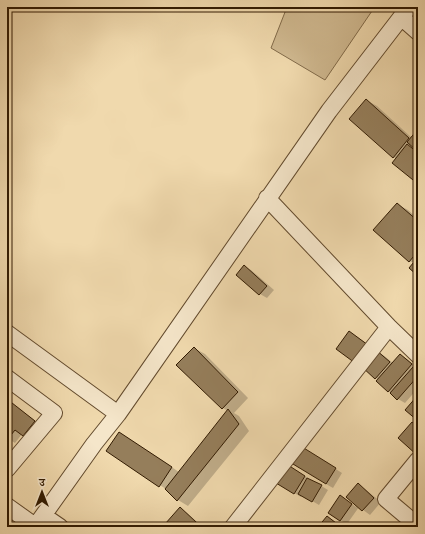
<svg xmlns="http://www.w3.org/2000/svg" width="425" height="534" viewBox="0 0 425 534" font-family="Vollkorn,'Noto Serif Devanagari',serif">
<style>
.green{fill:#d0b990;stroke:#816a49}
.shadow{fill:#0003}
.building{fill:#957e5b;stroke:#321b02}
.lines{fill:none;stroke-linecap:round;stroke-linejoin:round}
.street-casing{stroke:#624a2d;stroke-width:18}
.street{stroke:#f5e6ca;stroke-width:16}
</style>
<rect width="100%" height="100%" fill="#f0d9ad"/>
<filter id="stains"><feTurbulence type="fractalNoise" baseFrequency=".005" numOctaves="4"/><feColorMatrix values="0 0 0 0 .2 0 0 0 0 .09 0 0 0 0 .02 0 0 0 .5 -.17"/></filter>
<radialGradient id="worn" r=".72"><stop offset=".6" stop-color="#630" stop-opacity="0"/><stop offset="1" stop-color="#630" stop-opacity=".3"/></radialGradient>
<path class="green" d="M287,7H372L374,8L325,80L271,48Z"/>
<path class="shadow" d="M366,100L377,106L412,138L418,130V183L397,159L393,157Z
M397,204L408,210L418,219V274L414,263L409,261Z
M244,266L251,270L274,290L267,298L260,294Z
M350,332L383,355L393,363L400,355L407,359L418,368V388L405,403L398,399L377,381L379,380L376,378Z
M194,348L205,354L248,398L234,413L239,416L249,431L188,506L178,500L169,491L108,451L120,433L179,472L228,411L223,408L178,365Z
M7,400L41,425L31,439L22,434L15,443L7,438Z
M306,450L342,473L333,488L326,484Z
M288,466L328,490L319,505L302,495L301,497L277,483Z
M358,485L365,489L381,502L370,515L359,507L347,524L340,520L347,501L358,508L359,507Z
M180,509L187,513L203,527H170Z
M327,517L334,521L341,527H319Z"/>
<path class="building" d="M366,99L409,138L393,158L349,119Z
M418,129V152L407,142Z
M407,144L418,153V184L392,163Z
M397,203L418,221V251L409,262L373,230Z
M418,257V276L409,268Z
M244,265L267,286L259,295L236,275Z
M349,331L368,345L355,363L336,349Z
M194,347L238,392L222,409L176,365Z
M376,350L390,362L375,379L361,366Z
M400,354L412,364L388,392L376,381Z
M413,367L418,372V376L397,400L390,393Z
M418,395V421L405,410Z
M7,399L35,421L23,436L15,430L7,440Z
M228,409L239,424L177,501L165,489Z
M412,422L418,426V456L398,438Z
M119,432L172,467L159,487L106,451Z
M299,445L336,468L326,484L288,461Z
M288,465L305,476L294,494L276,483Z
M307,478L322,485L312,502L298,494Z
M358,483L374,498L362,511L346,497Z
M340,495L352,504L340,521L328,513Z
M180,507L196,522L193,527H168L165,524Z
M327,516L336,523L332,527H318Z"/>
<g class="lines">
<defs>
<path id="street" d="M401,17L418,32
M267,198L389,327L418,355
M7,333L118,414
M7,378L54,413L7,469
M418,460L386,499L418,526
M7,506L35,526
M44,516L60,527
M35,527L94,444L118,414L329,111L409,7
M233,527L389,327"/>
</defs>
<use href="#street" class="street-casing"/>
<use href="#street" class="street"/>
</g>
<rect width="425" height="534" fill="none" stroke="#f0d9ad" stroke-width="24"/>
<rect x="8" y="8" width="409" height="518" fill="none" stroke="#321b02" stroke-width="2"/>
<rect x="12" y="12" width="401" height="510" fill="none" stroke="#321b02"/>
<g transform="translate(42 492)" stroke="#f5e6ca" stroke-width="3" paint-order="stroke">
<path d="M0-3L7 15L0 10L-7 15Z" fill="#321b02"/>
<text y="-6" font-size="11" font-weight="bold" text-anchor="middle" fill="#321b02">उ</text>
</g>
<rect width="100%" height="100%" filter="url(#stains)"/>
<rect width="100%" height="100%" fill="url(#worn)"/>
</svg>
